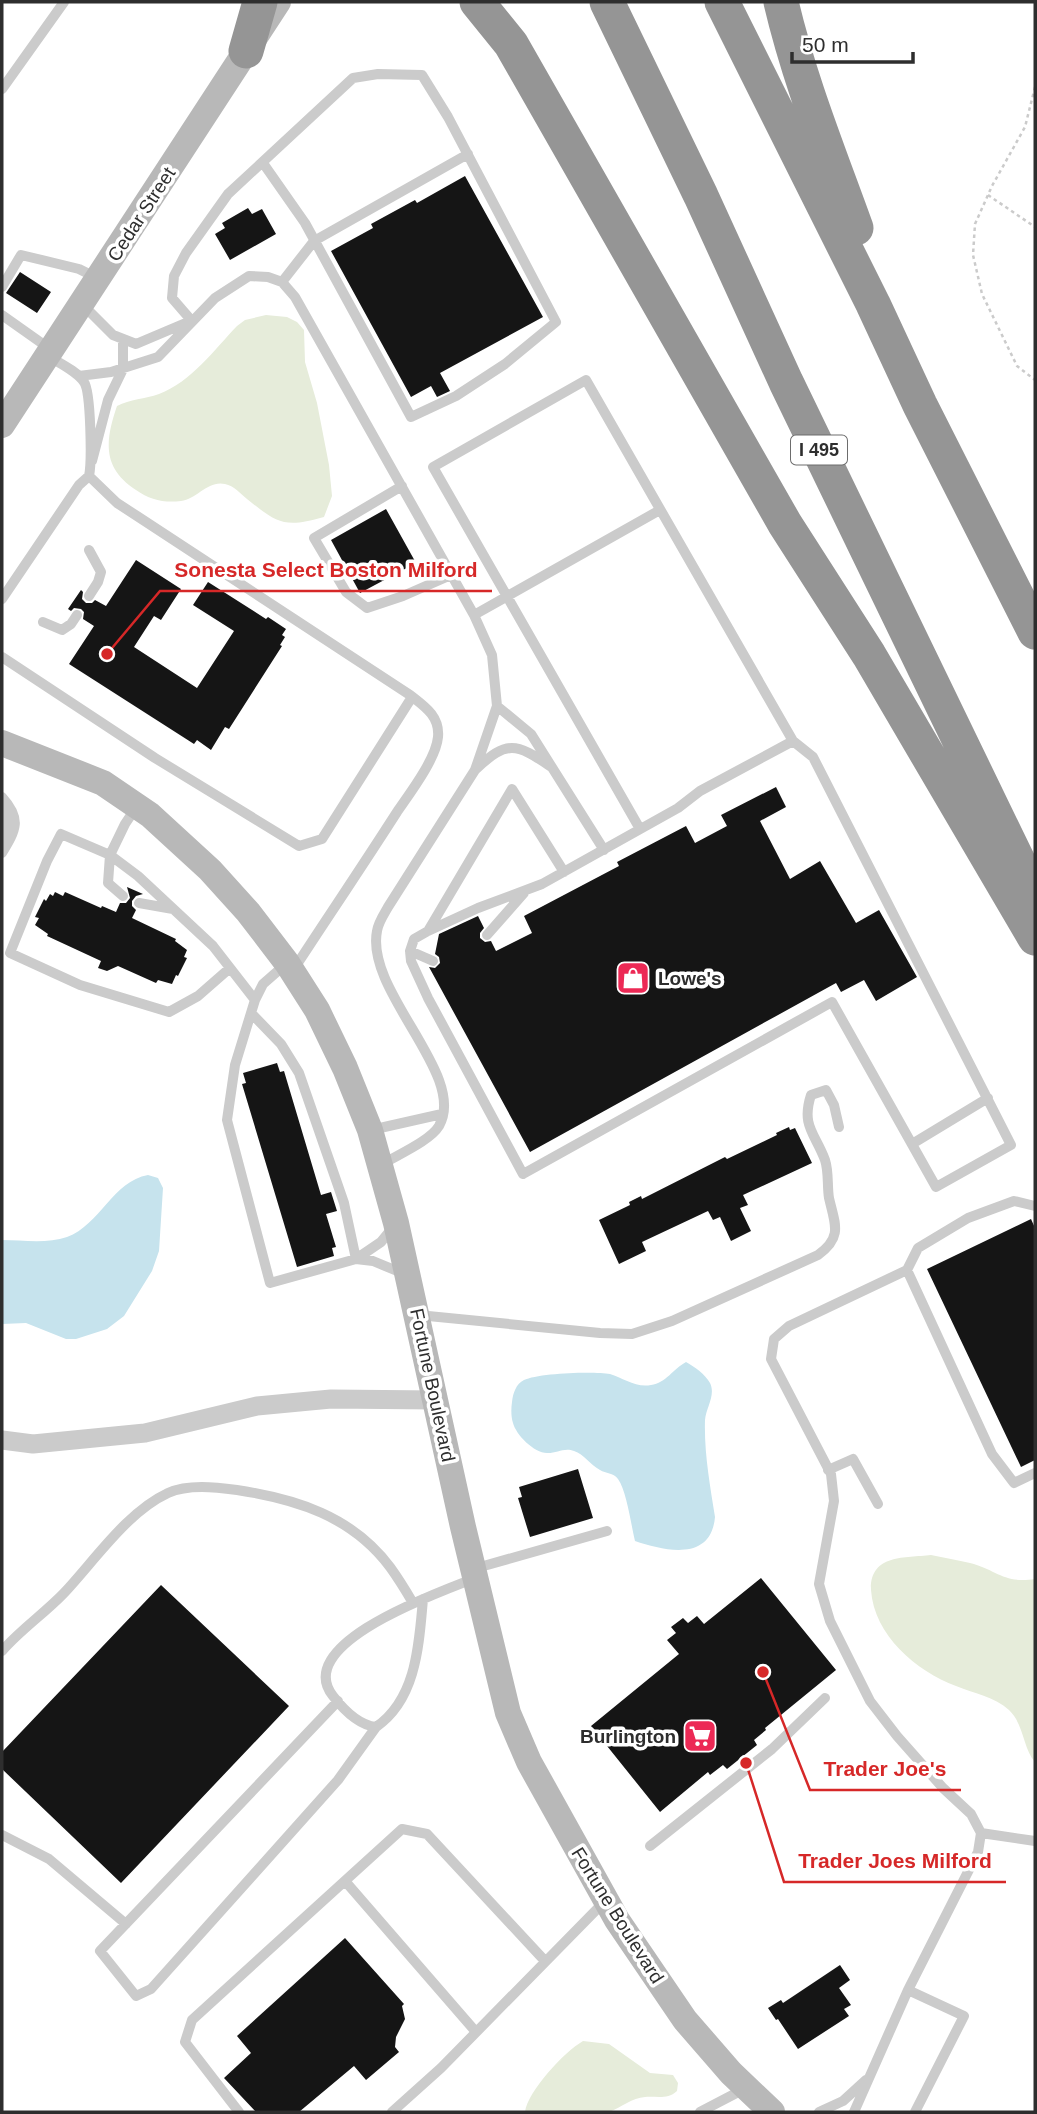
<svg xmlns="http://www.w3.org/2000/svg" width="1037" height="2114" viewBox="0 0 1037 2114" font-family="Helvetica,sans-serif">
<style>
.green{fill:#e6ecda}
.water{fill:#c6e3ed}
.building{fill:#151515}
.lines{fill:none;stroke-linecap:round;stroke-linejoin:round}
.path{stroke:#cbcbcb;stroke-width:2.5;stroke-dasharray:3.5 3.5;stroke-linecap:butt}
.service{stroke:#cbcbcb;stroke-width:10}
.minor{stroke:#cbcbcb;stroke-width:19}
.secondary{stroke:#b8b8b8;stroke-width:26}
.motorway{stroke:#959595;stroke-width:35}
.labels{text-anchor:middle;stroke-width:7;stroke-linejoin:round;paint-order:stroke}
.shield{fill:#fff;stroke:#6d6d6d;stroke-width:2}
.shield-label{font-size:18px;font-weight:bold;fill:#2e2e2e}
.street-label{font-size:19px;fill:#2e2e2e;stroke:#fff}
.poi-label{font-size:19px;font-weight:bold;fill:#2e2e2e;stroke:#fff;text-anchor:start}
.leader{fill:none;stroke:#d62828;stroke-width:2.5}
.callout-dot{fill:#d62828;stroke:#fff;stroke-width:2.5}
.callout-label{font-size:21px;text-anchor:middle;font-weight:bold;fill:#d62828;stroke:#fff;stroke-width:7;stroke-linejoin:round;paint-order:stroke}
</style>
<rect width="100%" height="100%" fill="#fff"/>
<path class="green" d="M266,315L287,317L297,322L304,330L305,362L317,403L329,465L332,496L324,517C285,528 278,524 247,499C240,493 234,486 225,484C208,480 197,499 181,501C164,503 150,500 136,490C102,468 105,441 117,406C130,399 145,399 159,394C191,382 214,350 237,326L245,320Z
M931,1555C944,1558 958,1560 970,1563C997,1570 1004,1584 1035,1579V1762C1023,1749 1024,1724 1009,1710C995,1697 973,1693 956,1686C916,1671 874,1635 871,1590C870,1554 905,1558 931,1555Z
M583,2041L609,2044L650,2073L673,2075L678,2083L677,2091C667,2100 657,2096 645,2097C632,2098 622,2107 609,2112C597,2114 542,2112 525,2112C528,2091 564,2052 583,2041Z"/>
<path class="water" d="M148,1175L158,1178L163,1188L159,1251L152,1271L124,1316L107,1329L76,1339H66L26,1323L2,1324V1240C22,1240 47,1244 67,1237C100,1225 113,1181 148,1175Z
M686,1362C695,1367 705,1374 710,1383C716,1395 706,1408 705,1420C704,1453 710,1485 715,1517C711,1562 665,1551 635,1541C631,1525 627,1492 618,1479C613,1472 606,1474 600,1470C590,1465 584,1454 574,1451C565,1447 557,1453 548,1453C535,1454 516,1435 513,1423C511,1417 511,1409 512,1402C513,1393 516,1384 524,1380C538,1373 594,1371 610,1374C623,1378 636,1388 651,1385C666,1383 673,1369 686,1362Z"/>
<path class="building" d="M465,176L543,317L440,373L450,391L437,397L431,386L411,397L331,251L373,228L371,224L415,200L417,203Z
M248,208L252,214L262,209L276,234L230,260L215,234L225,228L222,223Z
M20,272L51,292L37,313L6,293Z
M386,509L416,563L360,593L331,540Z
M136,560L181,589L161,620L154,616L134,647L197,688L234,631L193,605L208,582L266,619L268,617L286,629L282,635L285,637L280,645L282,646L229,729L225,727L211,750L197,740L194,744L69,664L94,626L83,619L84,612L81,609L74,608L71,611L68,609L81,590L83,592L82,599L86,603H92L95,600L106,606Z
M776,787L786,807L760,821L790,879L820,861L856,923L879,910L917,977L876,1001L864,980L841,992L836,983L530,1152L429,967L435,968L440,963L439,957L435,954L439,934L478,916L484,928L480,933V938L485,942L491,941L496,951L532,933L524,916L619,866L617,862L686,826L695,843L727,826L721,815Z
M127,887L143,894L136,896L132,901V906L136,910L132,918L176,939L175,941L187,950L184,957L187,958L178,976L176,975L172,984L158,980L156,983L118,966L107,971L98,968L101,961L47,936L48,934L35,925L39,918L35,917L44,899L46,901L50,894L53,896L55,892L63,896L65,892L101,908L102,906L116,912L120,903H126L130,898Z
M277,1063L280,1072L284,1071L321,1195L331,1192L337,1211L326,1214L336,1247L332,1248L334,1256L297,1267L242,1084L246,1083L243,1073Z
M789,1127L790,1130L795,1128L812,1163L743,1195L748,1205L740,1208L751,1231L731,1241L720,1217L713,1220L708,1211L642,1242L646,1251L619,1264L599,1220L630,1205L629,1202L641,1196L642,1199L725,1157L727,1159L777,1135L776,1133Z
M1031,1219L1035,1228V1460L1021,1467L927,1269Z
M578,1469L593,1518L530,1537L518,1498L522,1497L519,1487Z
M761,1578L836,1670L765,1728L766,1730L754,1740L757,1745L727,1769L723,1765L710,1775L708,1772L660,1812L591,1726L679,1654L667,1640L676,1633L671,1627L683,1618L688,1623L697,1616L704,1624Z
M161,1585L289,1706L121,1883L2,1769V1752Z
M345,1938L404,2004L402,2006L405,2019L396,2037L395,2047L399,2052L366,2080L354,2066L299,2112H256L224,2078L251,2053L237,2036Z
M840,1965L850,1980L839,1988L851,2005L844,2009L849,2016L798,2049L778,2019L776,2020L768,2008L781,2000L783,2003Z"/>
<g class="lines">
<path class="path" d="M1035,87L1025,127L992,186L975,224L973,255L982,294L1017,366L1035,380
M988,195L1035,227"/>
<path class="service" d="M2,89L64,2
M282,282L314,241L468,154
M2,287L21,255L79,269L95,277
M82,304L113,335L136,344L188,322
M2,315L50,349
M191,320L172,298L174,276L186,253L228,194L353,78L378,74L422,75L448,117L556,322L505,364L456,396L411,417L305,223L263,163
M48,356C59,363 77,371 84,382C91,392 92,462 89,476L117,503L137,516L410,695C424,706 440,716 438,737C436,759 410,793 397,812C363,865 328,917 294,969
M79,376L111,372L158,357L215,298L249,276L268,277L282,282L295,297L474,615L492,655L497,706L475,770L388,907C384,914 378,923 377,931C365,992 468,1075 439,1126C430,1141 397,1155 381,1165
M92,461L108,400L123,369V339
M402,486L314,538L346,592L367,608L403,596L451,575
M89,550L101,572L98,582L89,596
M2,599L79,485L89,476
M474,615L660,510
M43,622L62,630L71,624L77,615
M2,657L155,758L299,846L322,839L412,697
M497,706L531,734L604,850
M476,769C507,740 516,743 550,766
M2,797C22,819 16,830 2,853
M137,806L125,824L110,855L138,876L213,946L255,1000
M2,808C10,819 8,826 2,837
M564,872L512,789L428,931L414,939L410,951L411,961L428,998L523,1174L832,1002L936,1187L1011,1145L813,757L793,741L586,380L433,467L640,829
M123,896L108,883L110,855L61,834L47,861L10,953L80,985L169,1012L198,996L230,968
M139,903L173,909
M428,931L478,908L542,884L678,808L700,791L793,741
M487,935L524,893
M410,951L433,961
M252,1014L281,1044L299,1073L344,1203L356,1259L270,1283L227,1120L235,1065L255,1000L263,984L287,963
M371,1130L442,1114
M912,1144L988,1098
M356,1259L373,1261L402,1273
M356,1259L381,1242L394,1226
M907,1270L992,1454L1014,1483L1035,1473
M418,1315L600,1333L632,1334L672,1321L818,1255C843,1237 835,1224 829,1198C827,1186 829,1172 825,1160C815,1133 801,1126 811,1095L826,1090L834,1105L839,1127
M828,1470L853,1459L878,1504
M473,1569L607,1531
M423,1599C419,1643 417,1699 376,1727C359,1725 343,1709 333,1696C291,1643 443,1591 475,1578
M2,1651C20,1630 45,1613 64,1593C95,1560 127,1512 168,1493C188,1484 215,1487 237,1490C296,1499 352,1516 390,1567C398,1578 406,1591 413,1603
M338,1701L100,1951L136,1996L151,1989L338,1780L376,1727
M981,1833L1035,1841
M2,1835L49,1859L126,1924
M650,1846L772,1749L825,1698
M345,1881L476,2032
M908,1990L964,2016L915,2112
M239,2112L185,2042L192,2020L402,1829L427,1834L545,1961
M392,2112L441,2068L605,1901
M700,2112L746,2088
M819,2112L843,2101L866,2080
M854,2112L908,1990L978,1852L981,1833L971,1814L943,1788L897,1736L870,1701L830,1621L819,1584L834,1501L831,1474L771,1359L774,1339L789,1326L907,1270L918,1248L968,1218L1014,1201L1035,1206"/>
<path class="minor" d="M2,1440L33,1444L145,1433L257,1406L331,1399L436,1400"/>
<path class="secondary" d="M2,425L278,2
M2,743L103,783L150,815L210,870L248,912L287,963L317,1010L345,1068L370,1130L396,1223L463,1527L508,1713L529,1762L617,1920L685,2020L731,2073L772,2112"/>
<path class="motorway" d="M477,2L511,44L785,524L869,655L1035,938
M607,2L701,196L786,382L1033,892
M722,2L873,304L920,405L1035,632
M781,2C799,79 829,153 856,228
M246,51L260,2"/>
</g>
<defs>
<symbol id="shop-square" viewBox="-11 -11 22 22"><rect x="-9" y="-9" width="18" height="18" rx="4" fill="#ec2955" stroke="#fff"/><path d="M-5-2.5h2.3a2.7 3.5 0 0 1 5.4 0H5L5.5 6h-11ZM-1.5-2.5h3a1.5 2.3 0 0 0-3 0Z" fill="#fff"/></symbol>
<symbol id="supermarket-square" viewBox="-11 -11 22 22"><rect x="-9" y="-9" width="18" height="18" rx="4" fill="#ec2955" stroke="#fff"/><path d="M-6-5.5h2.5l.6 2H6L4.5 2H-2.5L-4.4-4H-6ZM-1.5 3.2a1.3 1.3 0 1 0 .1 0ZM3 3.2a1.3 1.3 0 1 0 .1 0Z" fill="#fff"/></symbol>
</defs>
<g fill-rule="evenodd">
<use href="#shop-square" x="614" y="959" width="38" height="38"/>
<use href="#supermarket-square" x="681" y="1717" width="38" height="38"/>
</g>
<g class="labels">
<rect class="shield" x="791" y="435.5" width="56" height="29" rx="5"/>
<g class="shield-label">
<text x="819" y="456">I 495</text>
</g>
<g class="street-label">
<text transform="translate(141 214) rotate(-57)" y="7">Cedar Street</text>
<text transform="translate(433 1385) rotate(78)" y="7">Fortune Boulevard</text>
<text transform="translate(618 1915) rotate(58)" y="7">Fortune Boulevard</text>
</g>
<g class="poi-label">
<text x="658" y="985">Lowe's</text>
<text x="676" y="1743" text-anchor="end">Burlington</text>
</g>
</g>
<path class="leader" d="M107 654L160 591H492M763 1672L810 1790H961M746 1763L784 1882H1006"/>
<g class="callout-dot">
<circle cx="107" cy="654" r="7"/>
<circle cx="763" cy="1672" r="7"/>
<circle cx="746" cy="1763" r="7"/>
</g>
<g class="callout-label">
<text x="326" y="577">Sonesta Select Boston Milford</text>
<text x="885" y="1776">Trader Joe's</text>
<text x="895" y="1868">Trader Joes Milford</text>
</g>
<rect width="1037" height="2114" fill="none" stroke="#2e2e2e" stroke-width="7"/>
<path d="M792 52v10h121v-10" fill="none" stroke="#2e2e2e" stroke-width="3.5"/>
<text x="802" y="52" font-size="21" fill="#2e2e2e" stroke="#ffffff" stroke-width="5" paint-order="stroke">50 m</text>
</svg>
